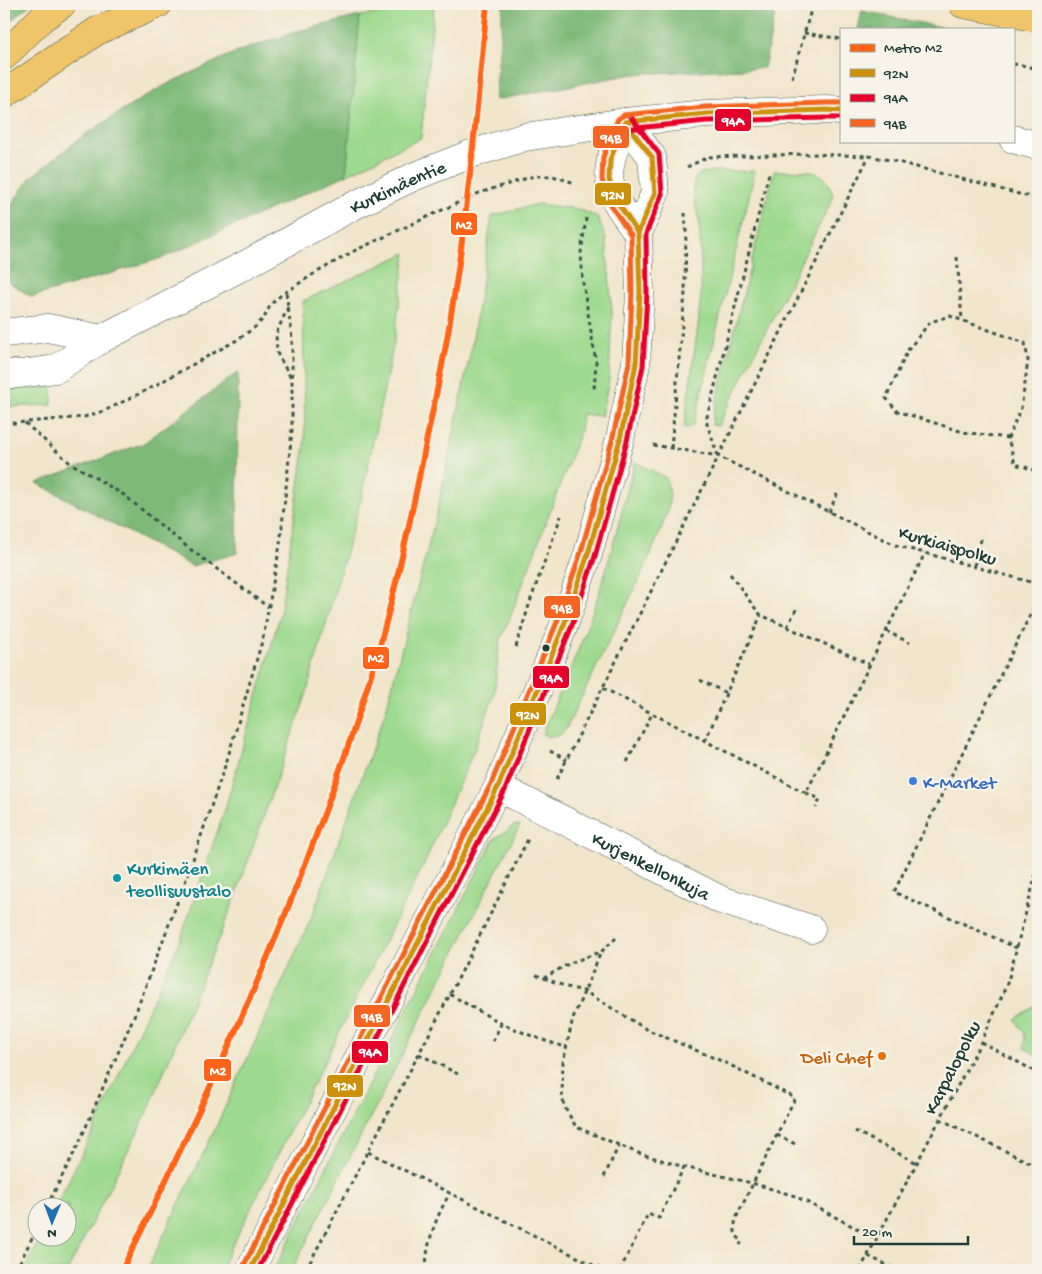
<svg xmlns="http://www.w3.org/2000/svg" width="1042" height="1274" viewBox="0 0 1042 1274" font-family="'Gochi Hand',sans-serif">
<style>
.green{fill:#9dd98e;stroke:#5e8b61}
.forest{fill:#7eb979;stroke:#4e7b56}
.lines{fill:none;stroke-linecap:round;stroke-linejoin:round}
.minor-casing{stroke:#3e564b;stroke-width:29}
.tertiary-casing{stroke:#3e564b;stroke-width:29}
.trunk-casing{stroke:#3e564b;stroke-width:29}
.path{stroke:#3e564b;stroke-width:3;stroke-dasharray:4 4;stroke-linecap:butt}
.minor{stroke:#fff;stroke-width:28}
.tertiary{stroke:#fff;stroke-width:28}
.trunk{stroke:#f0c469;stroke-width:28}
.bus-1-casing{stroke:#f7f3e8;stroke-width:9}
.bus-2-casing{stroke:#f7f3e8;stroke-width:9}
.bus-3-casing{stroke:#f7f3e8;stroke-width:9}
.bus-1{stroke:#cc910a;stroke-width:5}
.bus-2{stroke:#e4002b;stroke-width:5}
.bus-3{stroke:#f26522;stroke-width:5}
.metro-1-casing{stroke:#f7f3e8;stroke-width:10}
.metro-1{stroke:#ff6319;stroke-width:6}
.bus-dot{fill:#1f3d34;stroke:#f7f3e8;stroke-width:2}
.shop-dot{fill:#3f7fe0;stroke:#f7f3e8;stroke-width:2}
.culture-dot{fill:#0f9aa8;stroke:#f7f3e8;stroke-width:2}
.food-dot{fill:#e8710a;stroke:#f7f3e8;stroke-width:2}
.labels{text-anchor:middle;stroke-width:5;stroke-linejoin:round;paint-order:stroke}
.street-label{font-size:19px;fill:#1f3d34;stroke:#f7f3e8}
.shop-label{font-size:19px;fill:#366cbe;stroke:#f7f3e8;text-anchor:start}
.culture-label{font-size:19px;fill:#0d838f;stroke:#f7f3e8;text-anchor:start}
.food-label{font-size:19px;fill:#c56008;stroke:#f7f3e8;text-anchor:end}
.line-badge{stroke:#f7f3e8;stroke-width:2}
.badge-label{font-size:14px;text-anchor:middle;font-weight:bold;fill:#fff}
</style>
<rect width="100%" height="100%" fill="#f7f3e8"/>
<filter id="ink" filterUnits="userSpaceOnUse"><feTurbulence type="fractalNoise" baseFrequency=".02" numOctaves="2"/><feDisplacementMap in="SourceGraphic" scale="10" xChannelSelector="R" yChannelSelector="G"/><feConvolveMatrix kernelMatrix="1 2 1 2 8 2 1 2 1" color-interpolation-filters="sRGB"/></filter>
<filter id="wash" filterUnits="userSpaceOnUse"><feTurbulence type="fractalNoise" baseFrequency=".0096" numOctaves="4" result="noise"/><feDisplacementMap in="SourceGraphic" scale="20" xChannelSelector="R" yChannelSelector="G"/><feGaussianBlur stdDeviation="1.12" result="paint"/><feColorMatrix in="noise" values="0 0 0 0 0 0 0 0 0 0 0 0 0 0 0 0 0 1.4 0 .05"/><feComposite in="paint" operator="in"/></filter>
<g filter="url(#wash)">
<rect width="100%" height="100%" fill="#f1e5cb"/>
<path class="green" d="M434,6L421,138L346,175L360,16Z
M715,171H755L695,420L693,425L688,428L684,427L698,326L701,293V260L699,222L693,192L694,180L700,173Z
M774,171C802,171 828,164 833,198L718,426L712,425L713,416Z
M538,204L578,209L597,217L606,238L612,312L609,380L601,416L582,414L580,432L511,615L500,641L494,695L475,748L426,860L220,1270H147L216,1127L311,919L385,713L437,512L472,345L492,216Z
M406,253L394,342L361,499L305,698L234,901L147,1113L68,1270H24L41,1237L68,1236V1206H56L95,1127L181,938L225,809L280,615L305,444L303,301Z
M52,387V405L4,407V390Z
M635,462L666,478L670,494L668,510L660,532L641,576L565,731L558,736L549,737L542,734C559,694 578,654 592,613C610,564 621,512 635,462Z
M515,825H520L292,1270H274L494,839Z
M1038,1004V1056L1024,1048L1025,1034L1015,1019Z"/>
<path class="forest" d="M4,4H31L4,26Z
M503,4H777L764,68L633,74L495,100Z
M862,11L950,29H858Z
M360,16L346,175L162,258L32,297L4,279V215L30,178L83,136L141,99L171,82L234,53L295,32Z
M238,372L237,553L192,566L37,483L144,443Z"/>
</g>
<g filter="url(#ink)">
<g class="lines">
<defs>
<g id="minor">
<path id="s1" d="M498,787L721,900L811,929"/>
</g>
<g id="tertiary">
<path d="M625,122C615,146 602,171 614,197C620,210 631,222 638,233"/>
<path d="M1013,139L1038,146"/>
<path d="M4,333L48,328L101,339"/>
<path id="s2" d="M4,374H20L56,369L101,339L245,265L355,205L413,177L471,154L525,137L625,122L706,114L826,110L841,111"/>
<path d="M250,1270L498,787L564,625L588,554L620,439L636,364L640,293L638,233L655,193L652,157L625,122"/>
</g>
<path id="trunk" d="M963,4L1038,18
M4,56L42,18L62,4
M4,94L97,31L158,4"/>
</defs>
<use href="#minor" class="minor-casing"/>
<use href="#tertiary" class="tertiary-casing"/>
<use href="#trunk" class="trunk-casing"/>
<path class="path" d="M804,33L841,39
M1013,64L1027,66L1038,70
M792,78L812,6
M687,167L708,157L809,154L869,156L890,160L1038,199
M586,218L581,253L583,283L596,362L594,390
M957,257L962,320
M288,307L276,334L277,353L292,380
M25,423L69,462L124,495L186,546L268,607
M4,424L84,417L104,411L145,391L237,340L254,328L264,318L271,304L280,296L312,275L354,251L479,193L534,176H553L575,183
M1008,438L963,432L897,411L886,398L908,350L930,322L950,316L1025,343L1028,360L1025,383L1021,408L1008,438L1015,464L1038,471
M653,445L718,456L895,545L1038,584
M671,448L685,293L686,228L685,213
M718,456L706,421L769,173
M829,512L839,490
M974,566L982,536
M730,574C741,587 749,602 761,615L869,664
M1035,583L1038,570
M787,627L798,606
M886,631L910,643
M516,647L531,599L561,516
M700,680L726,693
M603,688L806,793L925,553
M705,741L761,615
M550,751L567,760
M627,762L652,714
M557,779L869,156
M806,793L820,799L816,808
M616,938L601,952L573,1018L563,1062L562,1093L564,1106L576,1127L638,1153L684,1167L752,1183L795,1196L877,1239
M1017,948L894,892L1038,599
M536,975L544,978L570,963L600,952
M544,978L567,987L584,991L646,1029L726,1063L795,1098L736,1218C734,1229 733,1234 742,1241L740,1245
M450,994C487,1017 524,1036 566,1047
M493,1041L501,1024
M981,1042L1038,1073
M419,1054L458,1074
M940,1119L1038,1167
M855,1131L917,1163
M777,1135L797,1145
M368,1152L603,1270
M604,1177L619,1145
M47,1206L79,1143L137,1009L188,874L227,760L263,638L280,545L292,430V338L286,291
M868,1256L897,1270
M16,1270L38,1226
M306,1270L460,975L528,839
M426,1270C426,1243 436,1217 450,1193
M620,1270L648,1214L659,1218L684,1167
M860,1270L981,1042L999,1003L1008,981L1038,866"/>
<use href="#minor" class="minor"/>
<use href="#tertiary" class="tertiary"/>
<use href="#trunk" class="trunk"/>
<defs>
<path id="bus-1" d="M625,122L610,160L609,179L614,197L638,233L639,263
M625,122L706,114L826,110L841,111
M250,1270L498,787L564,625L588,554L620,439L636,364L640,293L638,233L655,193L652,157L625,122"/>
<path id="bus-2" d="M626,129L706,121L826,118H841
M258,1270L505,790L571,628L595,556L627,441L643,366L647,293L646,234L662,194L659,154L631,117"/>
<path id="bus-3" d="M243,1267L491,784L557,622L581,552L613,437L629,363L632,293L631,235L607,200L602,179L603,157L618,119L624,115L706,107L826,103H841"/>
</defs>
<use href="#bus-1" class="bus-1-casing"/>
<use href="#bus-2" class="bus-2-casing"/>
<use href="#bus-3" class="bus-3-casing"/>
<use href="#bus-1" class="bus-1"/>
<use href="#bus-2" class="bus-2"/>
<use href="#bus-3" class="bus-3"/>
<defs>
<path id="metro-1" d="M122,1270C222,1069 316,864 379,648C397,584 411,518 424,453C433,407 444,362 451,315C468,212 477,108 487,4"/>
</defs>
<use href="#metro-1" class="metro-1-casing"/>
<use href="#metro-1" class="metro-1"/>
</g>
</g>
<circle class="bus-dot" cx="546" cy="648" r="4.5"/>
<circle class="shop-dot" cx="913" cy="781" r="5"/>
<circle class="culture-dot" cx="117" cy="878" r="5"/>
<circle class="food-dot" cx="882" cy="1056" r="5"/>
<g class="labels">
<g class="street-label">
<text dy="7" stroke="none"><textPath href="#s2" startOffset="440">Kurkimäentie</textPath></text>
<text transform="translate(948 544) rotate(16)" y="7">Kurkiaispolku</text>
<text dy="7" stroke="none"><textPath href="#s1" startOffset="172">Kurjenkellonkuja</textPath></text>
<text transform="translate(951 1067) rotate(-63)" y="7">Karpalopolku</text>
</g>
<g class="shop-label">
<text x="923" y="788">K-Market</text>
</g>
<g class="culture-label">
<text x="127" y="874">Kurkimäen<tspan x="127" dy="22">teollisuustalo</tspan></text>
</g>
<g class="food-label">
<text x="872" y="1063">Deli Chef</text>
</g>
</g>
<g class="line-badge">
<rect x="714" y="108" width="38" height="24" rx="5" fill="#e4002b"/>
<rect x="592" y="125" width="38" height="24" rx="5" fill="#f26522"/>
<rect x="594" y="182" width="38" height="24" rx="5" fill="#cc910a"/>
<rect x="450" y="212" width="28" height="24" rx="5" fill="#ff6319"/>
<rect x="543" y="595" width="38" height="24" rx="5" fill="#f26522"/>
<rect x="362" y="646" width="28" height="24" rx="5" fill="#ff6319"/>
<rect x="532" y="665" width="38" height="24" rx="5" fill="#e4002b"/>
<rect x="509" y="702" width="38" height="24" rx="5" fill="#cc910a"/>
<rect x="353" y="1004" width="38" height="24" rx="5" fill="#f26522"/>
<rect x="351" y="1040" width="38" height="24" rx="5" fill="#e4002b"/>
<rect x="203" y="1058" width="29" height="24" rx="5" fill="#ff6319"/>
<rect x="326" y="1074" width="38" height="24" rx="5" fill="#cc910a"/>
</g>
<g class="badge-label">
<text x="733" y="125">94A</text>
<text x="611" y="142">94B</text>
<text x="613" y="199">92N</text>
<text x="464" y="229">M2</text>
<text x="562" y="612">94B</text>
<text x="376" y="662">M2</text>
<text x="551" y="682">94A</text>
<text x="528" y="719">92N</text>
<text x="372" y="1021">94B</text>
<text x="370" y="1056">94A</text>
<text x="218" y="1075">M2</text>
<text x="345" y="1090">92N</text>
</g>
<rect width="1042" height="1274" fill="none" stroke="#f7f3e8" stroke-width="20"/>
<rect x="840" y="28" width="175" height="115" fill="#f7f3e8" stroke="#a1aaa0"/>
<rect x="850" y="44" width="25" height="8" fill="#ff6319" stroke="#a1aaa0"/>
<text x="884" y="52" font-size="15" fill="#1f3d34">Metro M2</text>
<rect x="850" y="69" width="25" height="8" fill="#cc910a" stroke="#a1aaa0"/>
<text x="884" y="78" font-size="15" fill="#1f3d34">92N</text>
<rect x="850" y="94" width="25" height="8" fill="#e4002b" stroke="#a1aaa0"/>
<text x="884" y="102" font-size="15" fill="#1f3d34">94A</text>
<rect x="850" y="119" width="25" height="8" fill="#f26522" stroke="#a1aaa0"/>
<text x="884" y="128" font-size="15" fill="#1f3d34">94B</text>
<g transform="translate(52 1222) rotate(181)"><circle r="24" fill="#f7f3e8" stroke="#a1aaa0"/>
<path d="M0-4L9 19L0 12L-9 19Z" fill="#1f6fb2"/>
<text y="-8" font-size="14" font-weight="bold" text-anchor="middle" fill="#1f3d34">N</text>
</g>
<path d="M854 1236v8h114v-8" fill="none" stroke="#1f3d34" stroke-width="2.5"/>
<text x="862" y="1236" font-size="15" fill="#1f3d34" stroke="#f7f3e8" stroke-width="4" paint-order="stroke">20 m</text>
</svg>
